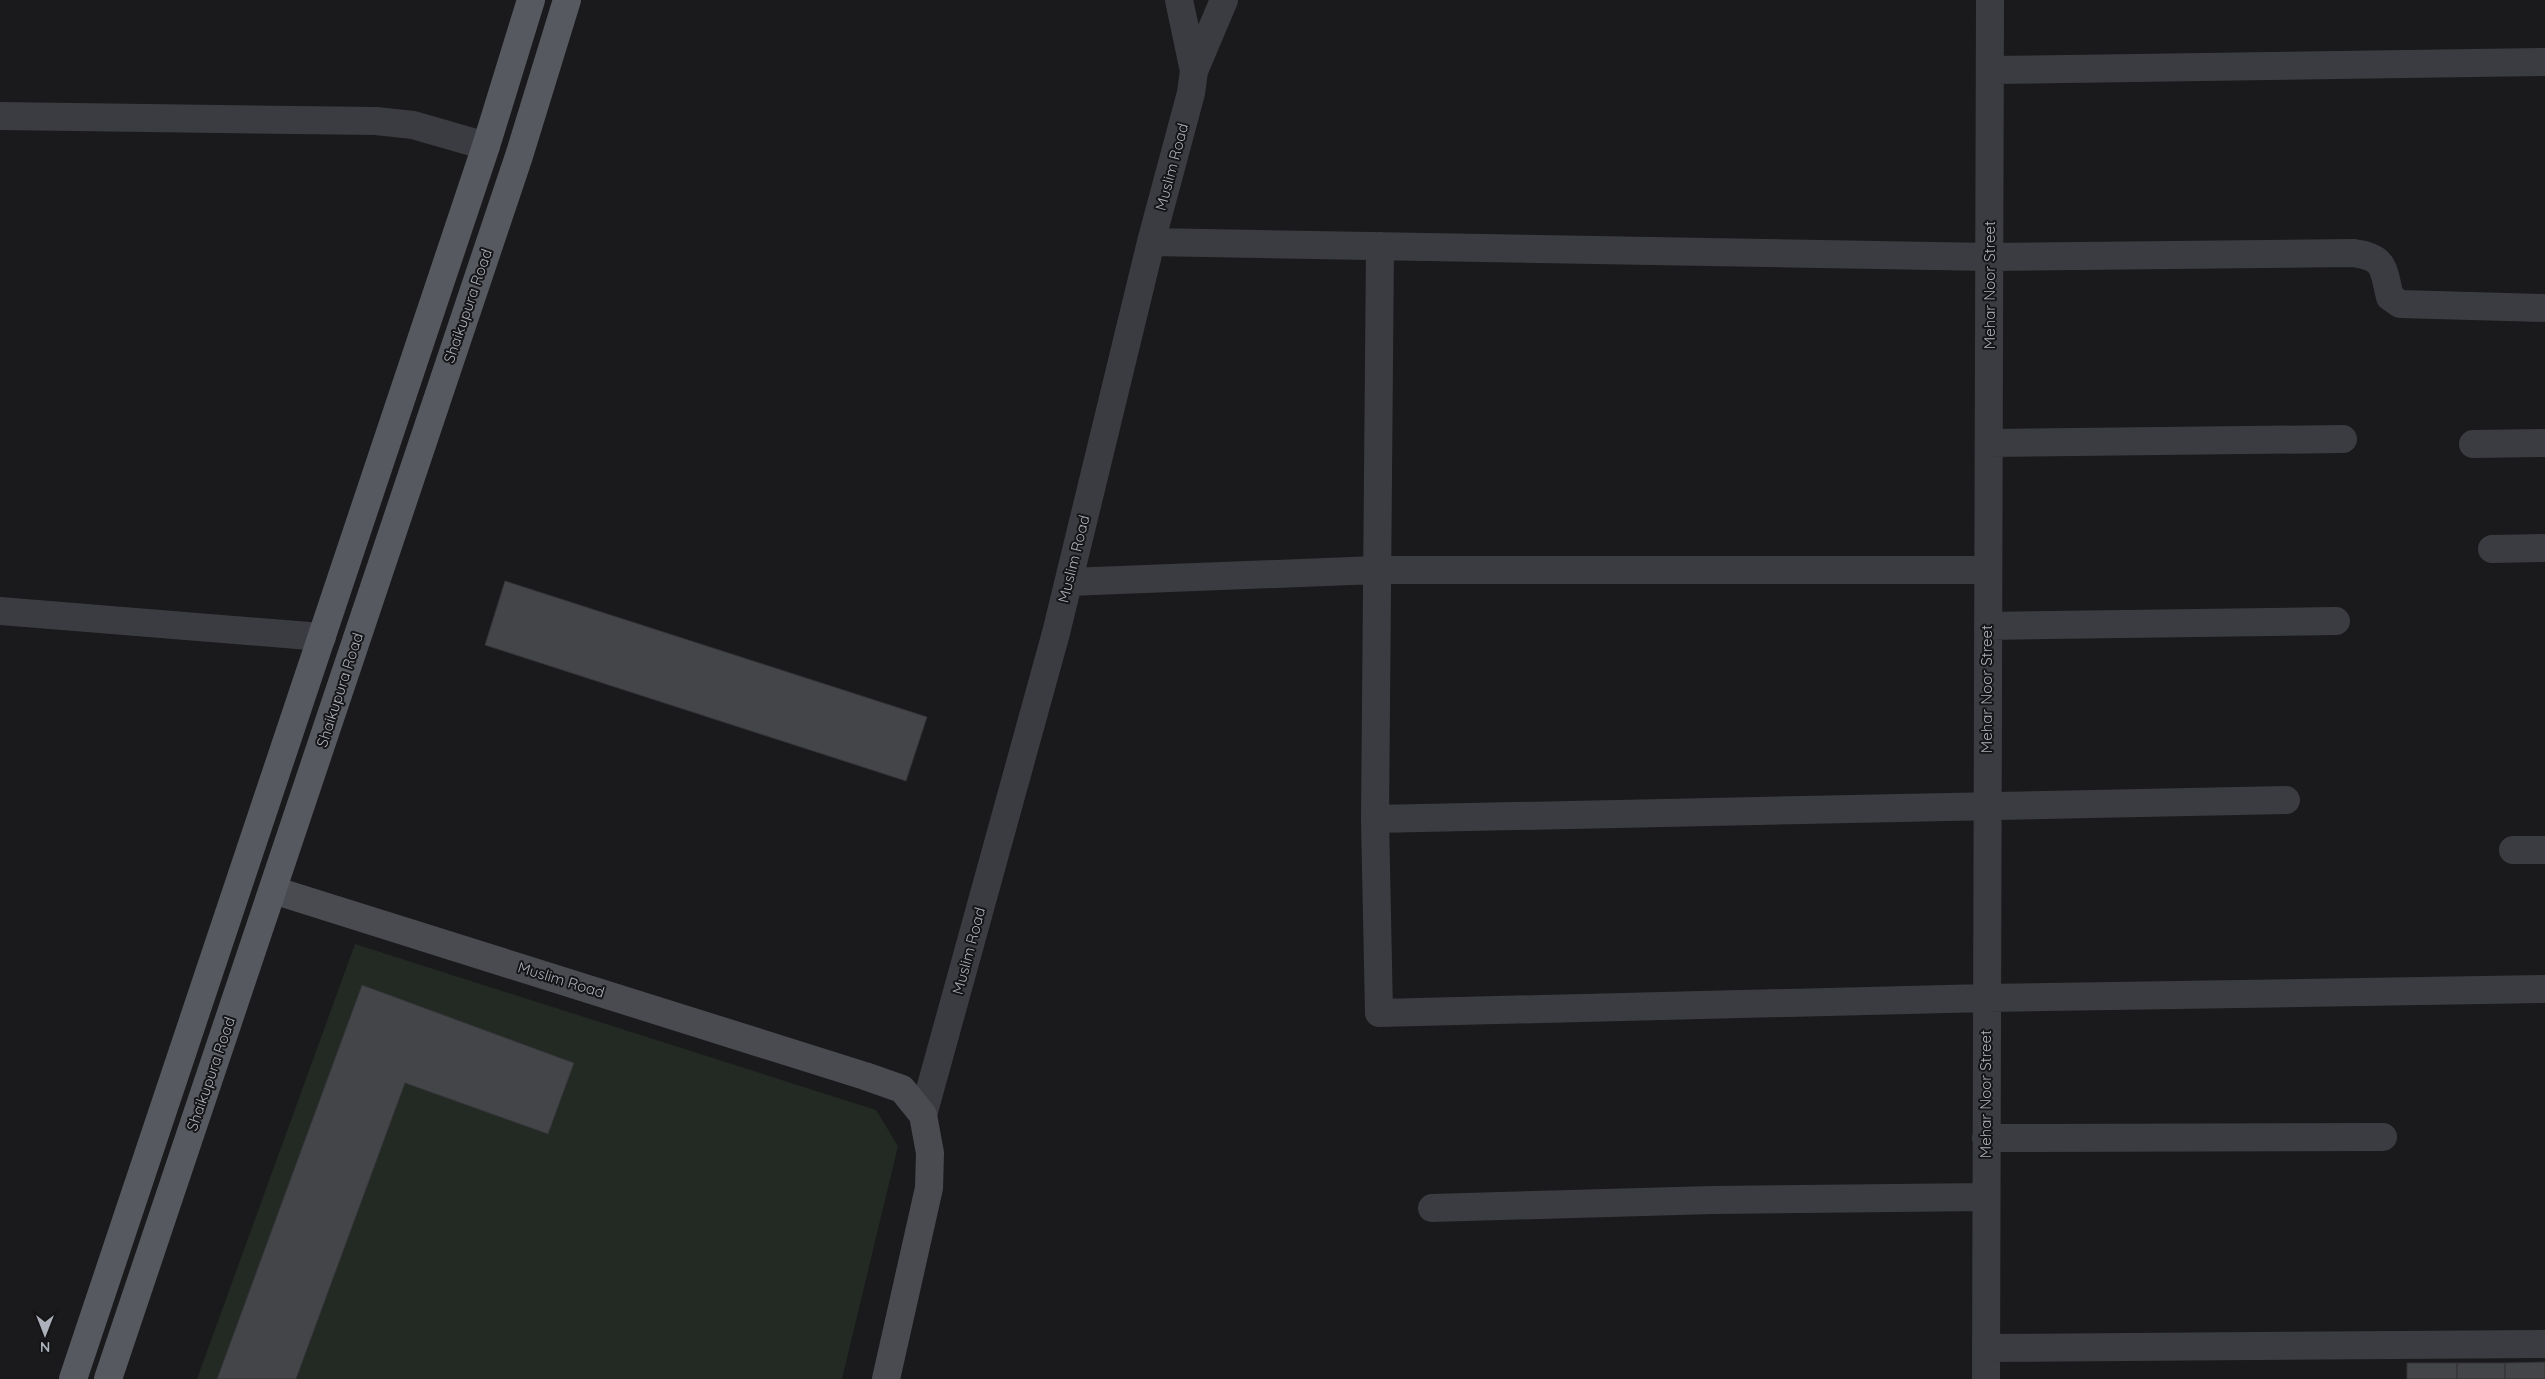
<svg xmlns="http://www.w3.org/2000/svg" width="2545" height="1379" viewBox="0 0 2545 1379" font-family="Quicksand,sans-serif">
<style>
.green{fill:#222a23}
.building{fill:#444549;stroke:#343438}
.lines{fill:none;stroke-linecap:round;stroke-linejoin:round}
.street{stroke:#3b3c41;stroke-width:28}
.secondary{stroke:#494b51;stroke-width:28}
.primary{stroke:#575960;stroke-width:28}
.labels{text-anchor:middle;stroke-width:4;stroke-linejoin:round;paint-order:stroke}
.street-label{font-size:15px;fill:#adb1bb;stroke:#151517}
</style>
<rect width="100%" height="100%" fill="#1a1a1c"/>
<path class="green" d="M355,944L876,1110L898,1146L842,1379H197Z"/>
<path class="building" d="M505,581L927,717L906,781L485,645Z
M362,985L574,1063L548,1134L405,1083L296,1379H217Z
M2545,1362V1379H2505V1363Z
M2407,1363H2457V1379H2407Z
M2457,1363H2505V1379H2457Z"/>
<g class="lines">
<path class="street" d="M1991,70L2545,62
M1194,71L1224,0
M0,116L376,121L413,125L486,146
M1151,242L1990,257L2353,253C2386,257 2383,269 2390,297L2400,304L2545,308
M1380,246L1375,819L1379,1013L1986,998L2545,989
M1989,443L2343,439
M2473,444L2545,443
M2492,549L2545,548
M1069,582L1376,570H1988
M0,611L322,637
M1988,626L2336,621
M1375,819L2286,800
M2513,850H2545
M923,1115L1056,633L1151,242L1191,93L1194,71L1179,0
M1986,1138L2383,1137
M1432,1208L1712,1200L1986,1197
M1986,1348L2545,1344
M1986,1379L1990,0"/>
<path class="secondary" d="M273,890L865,1076L902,1089L923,1115L930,1153L929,1188L886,1379"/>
<path class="primary" d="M73,1379L486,146L531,0
M108,1379L519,156L567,0"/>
</g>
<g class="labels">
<g class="street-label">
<text transform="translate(1172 167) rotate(-75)" y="5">Muslim Road</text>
<text transform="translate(1990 285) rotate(-90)" y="5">Mehar Noor Street</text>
<text transform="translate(468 306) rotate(-71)" y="5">Shaikupura Road</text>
<text transform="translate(1074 559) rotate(-76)" y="5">Muslim Road</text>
<text transform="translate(1987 689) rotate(-90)" y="5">Mehar Noor Street</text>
<text transform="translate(340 690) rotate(-72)" y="5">Shaikupura Road</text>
<text transform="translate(969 951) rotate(-75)" y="5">Muslim Road</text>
<text transform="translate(561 980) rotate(17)" y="5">Muslim Road</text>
<text transform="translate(211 1074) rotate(-71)" y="5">Shaikupura Road</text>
<text transform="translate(1986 1094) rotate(-90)" y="5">Mehar Noor Street</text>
</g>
</g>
<g transform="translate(45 1334) rotate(180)" stroke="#151517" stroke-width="4" paint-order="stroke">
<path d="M0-4L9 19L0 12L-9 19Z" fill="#adb1bb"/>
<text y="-8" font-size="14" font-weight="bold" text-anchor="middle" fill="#adb1bb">N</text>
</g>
</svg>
